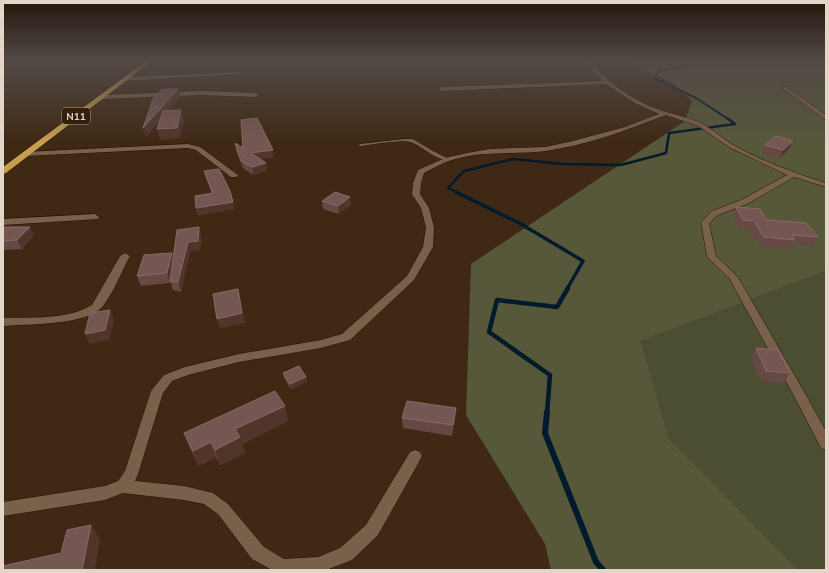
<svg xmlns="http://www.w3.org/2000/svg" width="829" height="573" viewBox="0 0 829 573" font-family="'Nunito Sans',sans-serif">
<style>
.green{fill:#4c4e32}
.forest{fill:#57583a}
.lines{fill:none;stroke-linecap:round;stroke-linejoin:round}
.stream-far4{stroke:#011b2c;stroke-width:2}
.stream-far3{stroke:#011b2c;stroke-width:2.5}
.stream-far2{stroke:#011b2c;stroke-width:3.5}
.stream-far1{stroke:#011b2c;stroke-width:4.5}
.stream{stroke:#011b2c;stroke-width:6}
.lane-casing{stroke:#251100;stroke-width:1}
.street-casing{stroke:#251100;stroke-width:1}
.highway-casing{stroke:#251100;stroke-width:1}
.lane{fill:#79604a;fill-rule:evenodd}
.street{fill:#79604a;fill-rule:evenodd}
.highway{fill:#c79e4f;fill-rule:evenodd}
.wall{fill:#664844}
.shaded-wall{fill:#51352b}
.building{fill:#745752;stroke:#866b65}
.labels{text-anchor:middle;stroke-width:4;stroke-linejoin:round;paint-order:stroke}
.shield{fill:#341f0a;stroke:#af9e90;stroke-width:1}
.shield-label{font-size:10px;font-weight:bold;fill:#e4d5c9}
</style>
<rect width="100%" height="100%" fill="#3f2915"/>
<path class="green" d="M826,271V570H799L669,439L641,341Z"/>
<path class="forest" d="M632,61H826V271L641,341L669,439L799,570H551L545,544L466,415L471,264L685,121L692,101L673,83L636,67Z"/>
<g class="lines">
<path class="stream-far4" d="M689,61L691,65L660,71L654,78L696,98L728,119"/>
<path class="stream-far3" d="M458,193L448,188L464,171L513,159L563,164L621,165L666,153L669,133L735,124L727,118"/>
<path class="stream-far2" d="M456,192L521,224L583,261L567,289"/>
<path class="stream-far1" d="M547,413L550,375L489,332L497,300L557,307L568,288"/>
<path class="stream" d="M547,412L545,433L596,562L603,570"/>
<defs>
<path id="lane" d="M404,139H413L433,151L449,159C440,164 420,144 410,142C402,139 370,145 360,146L358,145L360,144Z"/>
<path id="street" d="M584,61H588C608,82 632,101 660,110C674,115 689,117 703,124C714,130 723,139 733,145C762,161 794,173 826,183V187L794,177L747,204L718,215L709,223L716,256L738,277L803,390L826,431V450L821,448L793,394L729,278L707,257L701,222L712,211L741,200L787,175L729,147L698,126L666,115C627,130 587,145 546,151C514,155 480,150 449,161C440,164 432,169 424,173L421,183L420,194L429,208L434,227L433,247L414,280L350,340L321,348L239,362L188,375L172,381L163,393L138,474L135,481L184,486L213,493L228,504L264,547L284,559L318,557L340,548L366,525L410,452L415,450L420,452L422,456L420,460L378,535L352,560L326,570H272L252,559L218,514L204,504L184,500L123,493L105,500L3,516V502L105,486L118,481L125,471L151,391L164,375L185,367L239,354L321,340L342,334L407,276L423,247L426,227L421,208L412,194L413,183L418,170L445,158L467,153L490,149L545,147L569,142L625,127L659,114L635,103L606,84L442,91L439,89L442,87L603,81Z
M239,72L241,74L125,81L122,79L125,77Z
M783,87H787L826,115V120L783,89Z
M201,91L256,93L259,95L256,97L201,95L102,99L99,97L102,95Z
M188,144L200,147L238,175L237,177H231L196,150L188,148L25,156L22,154L25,152Z
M95,214L99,217L98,219L3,225V219Z
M125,253L130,256C122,270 111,300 99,310C80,325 28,324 3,326V318C32,317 67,320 92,305L120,256Z"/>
<path id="highway" d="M146,61H152L6,173L3,174V167Z"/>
</defs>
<use href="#lane" class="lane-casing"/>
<use href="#street" class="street-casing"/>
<use href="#highway" class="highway-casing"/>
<use href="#lane" class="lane"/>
<use href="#street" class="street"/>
<use href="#highway" class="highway"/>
</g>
<path class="wall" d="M793,141L790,148L780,158L762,153L765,145Z
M235,143L243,148L274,157L260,159L266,163L267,170L253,175L243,168L236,150Z
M204,171L235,209L198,215L196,208L212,194L206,178Z
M322,201L351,205L338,214L323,209Z
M736,207L767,220L818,237L813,246L793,244L791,249L760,246L750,230L740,229L733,216Z
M3,227L34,235L22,249L3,250Z
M201,236L200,250L190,251L181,292L173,290L170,280V283L141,286L137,276L172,253L173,256Z
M756,348L790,373L784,383L761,381L751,358Z
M283,373L306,377L307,382L291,389L284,378Z
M456,408L455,419L452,436L403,428L402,418Z
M288,421L242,444L245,453L220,465L216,457L199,466L190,448L184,433Z"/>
<path class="shaded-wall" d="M178,89L180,97L146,137L143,128Z
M181,110L184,120L180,138L160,140L157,129Z
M793,141L790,148L780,158L783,150Z
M273,150L274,157L252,160L251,153Z
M266,163L267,170L253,175L252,167Z
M350,197L351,205L338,214V206Z
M233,202L235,209L198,215L196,208Z
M30,227L34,235L22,249L17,240Z
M199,227L201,236L200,250L190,251L181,292L178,282L188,242Z
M172,253L175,262L170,283L167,273Z
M238,289L245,323L220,328L217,319Z
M110,310L114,320L109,340L89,344L85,334Z
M306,377L307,382L291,389L290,384Z
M285,406L288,421L242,444L245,453L220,465L215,450L235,429Z
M456,408L455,419L452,436L453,425Z
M211,442L216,457L199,466L193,451Z
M91,525L100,539L95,570H82Z"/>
<path class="building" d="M162,89H178L143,128L153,99Z
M181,110L177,128L157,129L163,111Z
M257,118L273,150L251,153L266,163L252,167L241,161L235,143L243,148L241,120Z
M776,136L793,141L783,150L765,145Z
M219,169L230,191L233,202L196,208L195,196L213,193L204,171Z
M335,192L350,197L338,206L322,201Z
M736,207L760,209L767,220L806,223L818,237L792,235L795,240L764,237L754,221L743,220Z
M3,227H30L17,240L3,241Z
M199,227L198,241L188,242L178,282L170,281L177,230Z
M172,253L167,273L137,276L144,255Z
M238,289L242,313L217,319L213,294Z
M110,310L105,330L85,334L90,313Z
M756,348L778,350L790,373L766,371Z
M299,366L306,377L290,384L283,373Z
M275,391L285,406L235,429L240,437L215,450L211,442L193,451L184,433Z
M407,401L456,408L453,425L402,418Z
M91,525L82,570H3V566L61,553L67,530Z"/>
<linearGradient id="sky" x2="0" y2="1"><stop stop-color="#23170c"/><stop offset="0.43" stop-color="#524946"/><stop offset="1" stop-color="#524946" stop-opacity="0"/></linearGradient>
<rect width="829" height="141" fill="url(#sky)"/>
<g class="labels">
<rect class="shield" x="62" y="108" width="28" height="16" rx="3"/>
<g class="shield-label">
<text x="76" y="120">N11</text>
</g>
</g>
<rect width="829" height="573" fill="none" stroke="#e4d5c9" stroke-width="8"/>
</svg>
